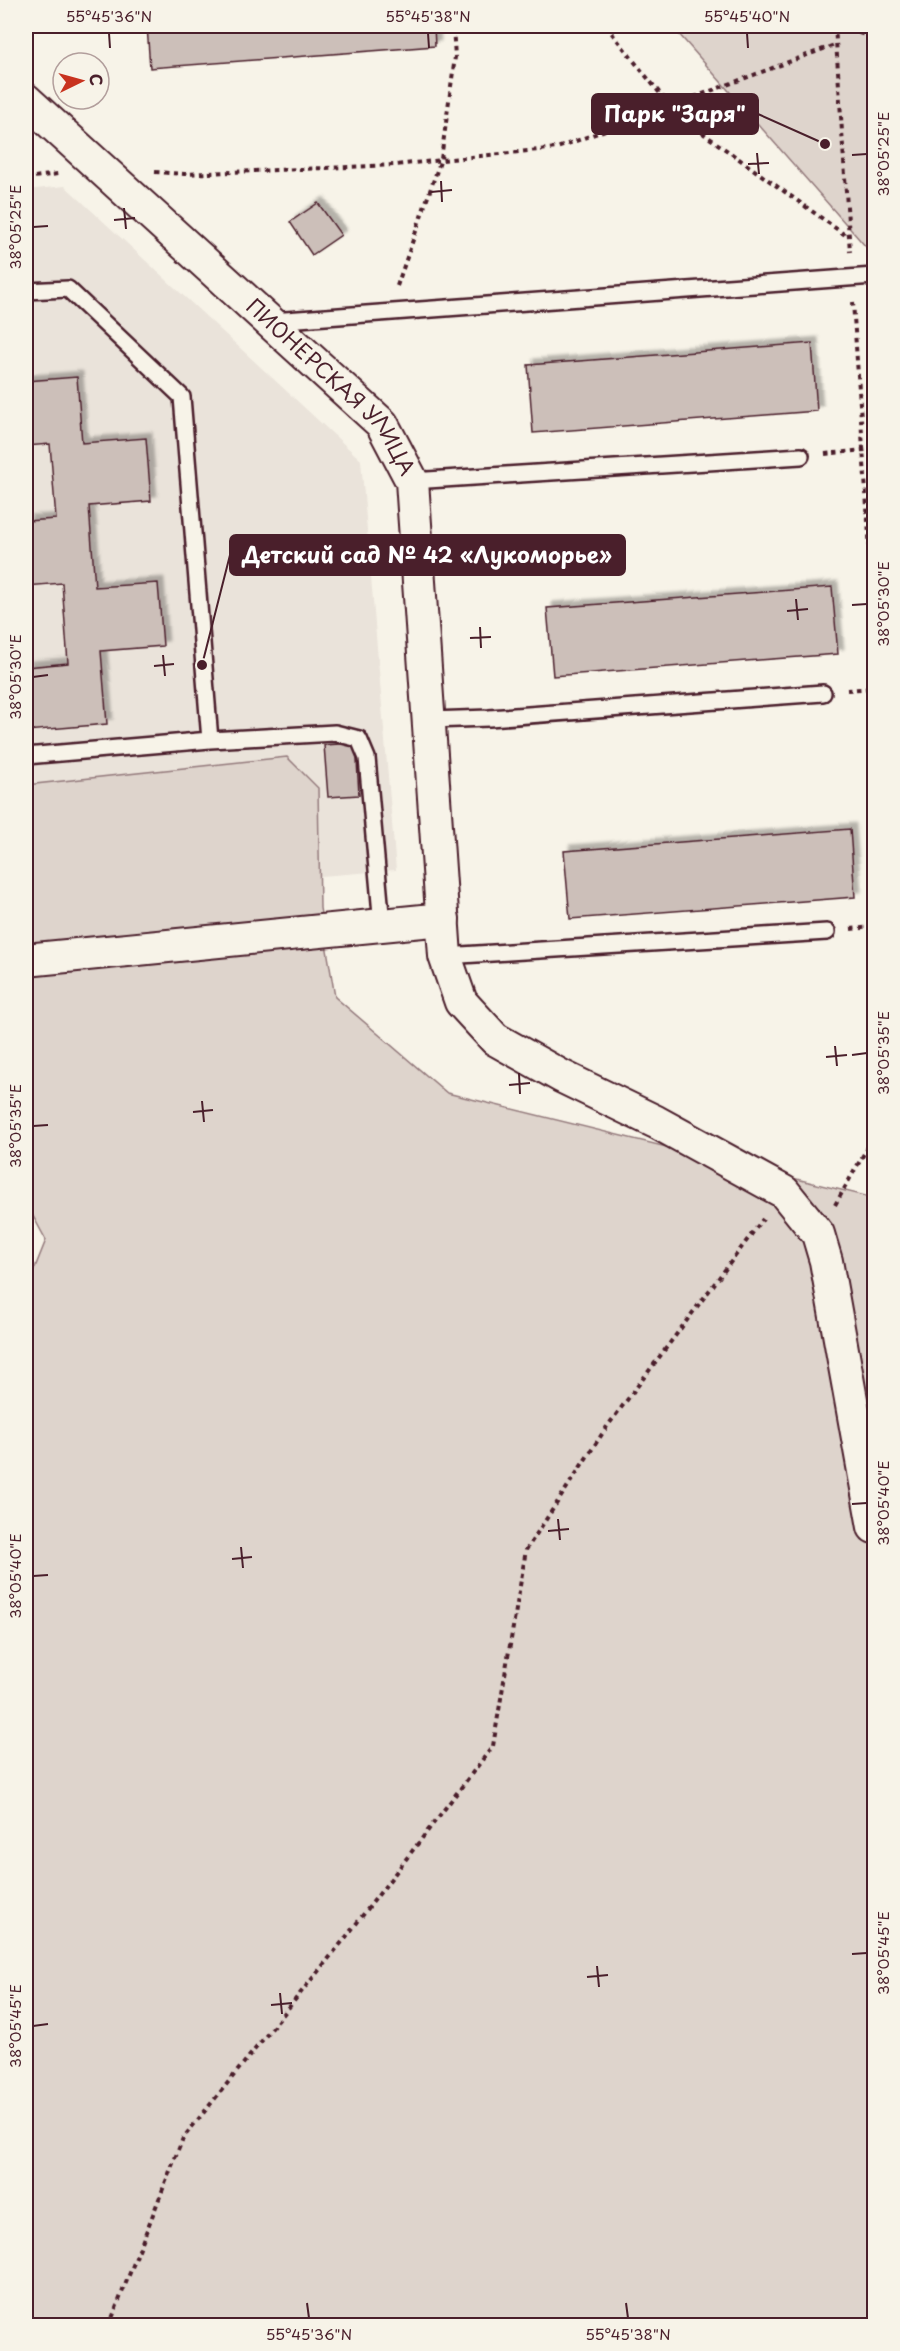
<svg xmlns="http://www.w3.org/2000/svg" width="900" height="2351" viewBox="0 0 900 2351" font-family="'Playpen Sans',sans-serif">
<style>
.built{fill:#eae3da}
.green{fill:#ded4cc;stroke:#947a7c;stroke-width:1.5}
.building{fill:#ccbfb9;stroke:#4a1f2b;stroke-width:1.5;filter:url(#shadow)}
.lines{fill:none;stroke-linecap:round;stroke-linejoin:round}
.service-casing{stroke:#4a1f2b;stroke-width:20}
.minor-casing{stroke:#4a1f2b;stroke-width:36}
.path{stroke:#4a1f2b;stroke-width:4;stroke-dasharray:4.5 4.5;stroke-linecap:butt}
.service{stroke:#f7f3e8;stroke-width:15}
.minor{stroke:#f7f3e8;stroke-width:32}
.ticks{fill:none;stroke:#4a1f2b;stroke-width:2}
.labels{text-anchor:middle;stroke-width:4.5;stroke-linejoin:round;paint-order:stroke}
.street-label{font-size:21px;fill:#4a1f2b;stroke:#f7f3e8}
.leader{fill:none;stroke:#4a1f2b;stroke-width:2}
.callout-dot{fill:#4a1f2b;stroke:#f7f3e8;stroke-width:2}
.callout{fill:#4a1f2b;stroke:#4a1f2b;stroke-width:2}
.callout-label{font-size:22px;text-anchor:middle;font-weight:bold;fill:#fff}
.neatline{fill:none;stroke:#4a1f2b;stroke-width:2}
.ticks-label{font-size:15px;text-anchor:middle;fill:#4a1f2b}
</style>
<defs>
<filter id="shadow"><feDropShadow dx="5.5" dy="-5.5" stdDeviation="1.5" flood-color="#0004"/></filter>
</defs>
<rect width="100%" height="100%" fill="#f7f3e8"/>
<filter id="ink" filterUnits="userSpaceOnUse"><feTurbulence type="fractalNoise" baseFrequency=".0167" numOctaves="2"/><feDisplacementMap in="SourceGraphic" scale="12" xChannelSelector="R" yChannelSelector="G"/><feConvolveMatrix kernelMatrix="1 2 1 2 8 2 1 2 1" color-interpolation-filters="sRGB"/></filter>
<g filter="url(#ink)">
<path class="built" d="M65,186L361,460L396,870L26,900V190Z"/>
<path class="green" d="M673,26H874V256L678,33Z
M287,757L318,788L320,908L335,997L447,1093L874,1198V2325H26V1290L46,1240L26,1203V785Z"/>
<path class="building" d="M147,26H434L435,46L150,68Z
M318,203L341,235L312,255L290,222Z
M812,343L817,411L533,433L528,365Z
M77,377L82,443L146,438L151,501L89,506L95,587L158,583L163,646L101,651L107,724L26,731V667L68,663L62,583L26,586V521L56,519L50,444L26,446V381Z
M832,587L838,654L553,676L547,608Z
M356,743L359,795L328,797L324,745Z
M850,829L855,897L570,919L564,851Z"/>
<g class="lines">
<defs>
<path id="service" d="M26,291L68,289L182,397L210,740L335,733L359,739L367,758L382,925
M272,321L874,276
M412,481L801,456
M430,720L489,718L823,693
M26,756L210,740
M445,956L827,932"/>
<g id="minor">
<path id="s1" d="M26,100L382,424L412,481L445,956L461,1002L495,1039L561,1076L656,1122L784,1192L818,1234L826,1261L874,1527"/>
<path d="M26,960L443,919"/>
</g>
</defs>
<use href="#service" class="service-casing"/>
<use href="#minor" class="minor-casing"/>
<path class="path" d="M606,26L670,106L704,134L848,237
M835,26L850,252
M842,26L874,39
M155,172L184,174L395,165L557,148L837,44
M26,178L58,174
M397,286L441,159L455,57L453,26
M853,302L874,609
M825,454L874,449
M847,690L874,688
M851,929L874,927
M835,1205L874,1136
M109,2326L183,2138L346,1937L493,1746L526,1550L606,1428L763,1219"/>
<use href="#service" class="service"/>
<use href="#minor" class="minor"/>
</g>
</g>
<path class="ticks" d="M109,33L110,48M428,33L429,48M747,33L748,48M757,153L759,174M852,155L867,154M748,164L769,163M441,181L442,202M431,192L452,190M124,208L126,229M114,220L135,218M33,227L48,226M796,599L798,620M852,605L867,604M787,611L808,609M480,627L481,648M470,638L491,637M163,655L165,676M154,666L174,664M33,677L48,675M835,1046L837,1066M852,1055L867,1053M826,1057L847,1055M519,1073L520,1094M509,1085L530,1083M202,1101L204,1122M193,1112L213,1110M33,1126L48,1125M852,1504L867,1503M558,1519L560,1540M548,1531L569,1529M241,1547L243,1568M232,1559L252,1557M33,1576L48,1575M852,1954L867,1953M597,1966L599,1987M587,1977L608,1975M280,1993L282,2014M271,2005L292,2003M33,2026L48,2024M307,2303L309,2318M626,2303L628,2318"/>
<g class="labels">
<g class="street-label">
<text dy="7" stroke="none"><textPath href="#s1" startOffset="420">ПИОНЕРСКАЯ УЛИЦА</textPath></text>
</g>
</g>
<path class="leader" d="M825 144L758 114M202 665L230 555"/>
<g class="callout-dot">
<circle cx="825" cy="144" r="6"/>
<circle cx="202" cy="665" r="6"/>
</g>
<g class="callout">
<rect x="592" y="94" width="166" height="40" rx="6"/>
<rect x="230" y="535" width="395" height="40" rx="6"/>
</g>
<g class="callout-label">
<text x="675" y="122">Парк "Заря"</text>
<text x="427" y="563">Детский сад № 42 «Лукоморье»</text>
</g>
<rect width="900" height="2351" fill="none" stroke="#f7f3e8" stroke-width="66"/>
<g transform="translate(81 81) rotate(85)"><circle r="28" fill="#f7f3e8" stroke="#b29e9c" stroke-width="1.5"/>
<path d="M0-4.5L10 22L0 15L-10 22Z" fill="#c8321e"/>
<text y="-9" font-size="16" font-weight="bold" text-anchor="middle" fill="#4a1f2b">С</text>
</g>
<rect x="33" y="33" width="834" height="2285" class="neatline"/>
<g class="ticks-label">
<text x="109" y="22">55°45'36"N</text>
<text x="428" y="22">55°45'38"N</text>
<text x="747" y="22">55°45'40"N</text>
<text transform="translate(884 154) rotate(-90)" y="5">38°05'25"E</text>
<text transform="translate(16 227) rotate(-90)" y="5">38°05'25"E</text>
<text transform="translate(884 604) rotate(-90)" y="5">38°05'30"E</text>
<text transform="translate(16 677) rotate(-90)" y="5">38°05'30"E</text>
<text transform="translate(884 1053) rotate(-90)" y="5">38°05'35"E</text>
<text transform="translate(16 1126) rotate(-90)" y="5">38°05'35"E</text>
<text transform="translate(884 1503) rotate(-90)" y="5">38°05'40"E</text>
<text transform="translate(16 1576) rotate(-90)" y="5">38°05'40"E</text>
<text transform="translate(884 1953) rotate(-90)" y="5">38°05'45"E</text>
<text transform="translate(16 2026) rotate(-90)" y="5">38°05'45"E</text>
<text x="309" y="2340">55°45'36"N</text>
<text x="628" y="2340">55°45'38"N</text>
</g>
</svg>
